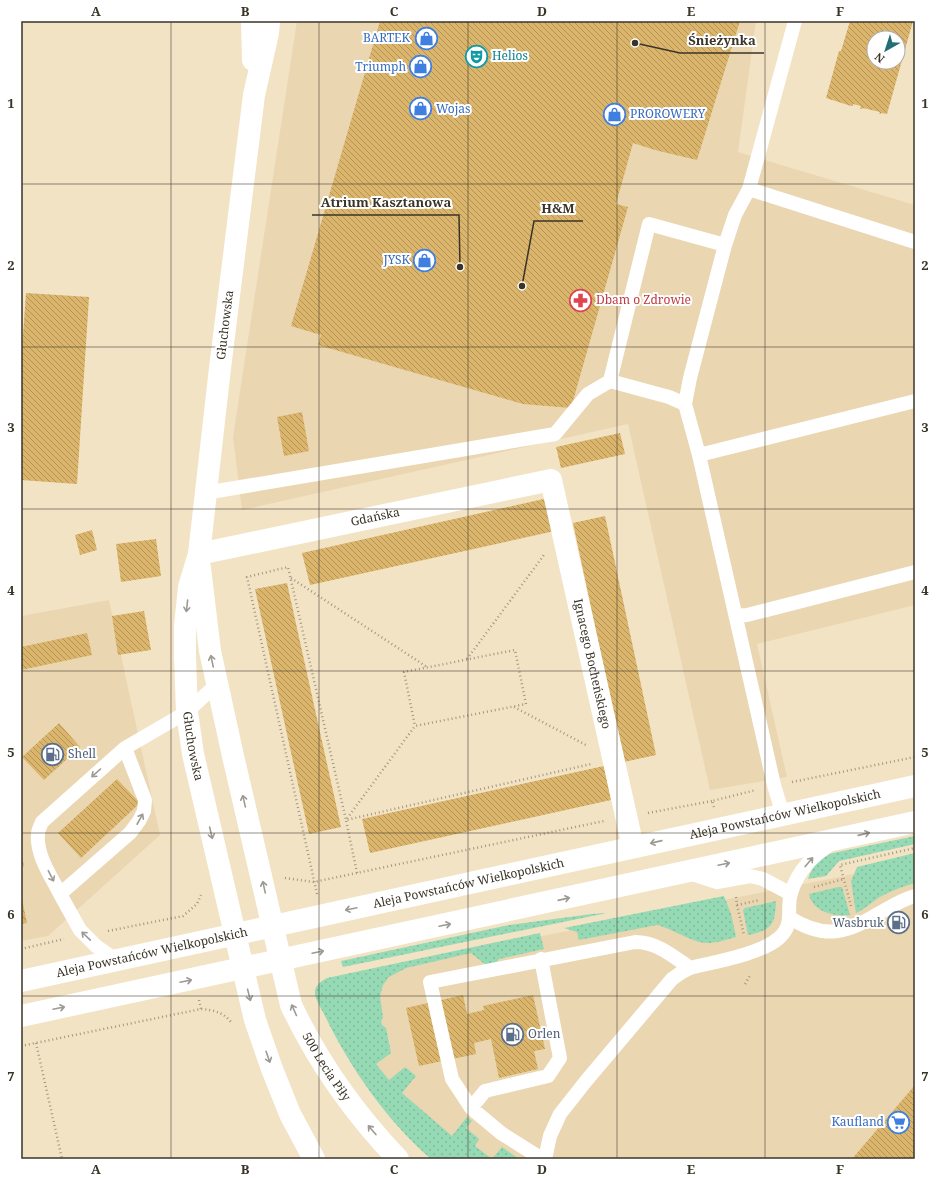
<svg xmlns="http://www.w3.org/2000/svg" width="936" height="1180" viewBox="0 0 936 1180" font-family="'Noto Serif',serif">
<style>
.built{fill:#ead6b1}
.grass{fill:url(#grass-dots)}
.building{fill:url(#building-back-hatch);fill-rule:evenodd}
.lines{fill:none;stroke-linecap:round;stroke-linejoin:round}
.path{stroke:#a39781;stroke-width:2.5;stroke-dasharray:1 3;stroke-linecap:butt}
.lane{stroke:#fff;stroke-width:14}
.street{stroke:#fff;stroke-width:22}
.secondary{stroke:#fff;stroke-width:22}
.oneway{stroke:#9c9a94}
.grid{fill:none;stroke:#3a3428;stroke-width:1;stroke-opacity:0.55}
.labels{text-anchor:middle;stroke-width:4;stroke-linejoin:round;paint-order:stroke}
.shop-label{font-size:12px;fill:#366cbe;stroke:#fff;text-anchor:end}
.culture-label{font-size:12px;fill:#0d838f;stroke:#fff;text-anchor:start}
.health-label{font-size:12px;fill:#be3a42;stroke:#fff;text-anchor:start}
.street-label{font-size:12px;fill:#3a3428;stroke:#fff}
.service-label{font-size:12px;fill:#4e5e75;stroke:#fff;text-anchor:start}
.leader{fill:none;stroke:#3a3428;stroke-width:1.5}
.callout-dot{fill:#3a3428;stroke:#fff;stroke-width:1.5}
.callout-label{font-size:13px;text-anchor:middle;font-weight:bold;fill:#3a3428;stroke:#fff;stroke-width:4;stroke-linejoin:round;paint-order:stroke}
.neatline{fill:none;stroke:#3a3428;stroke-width:1.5}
.grid-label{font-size:13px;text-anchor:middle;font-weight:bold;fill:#3a3428}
</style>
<defs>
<pattern id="grass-dots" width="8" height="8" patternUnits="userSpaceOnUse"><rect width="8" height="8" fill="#95d9b5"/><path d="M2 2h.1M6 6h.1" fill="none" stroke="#81bb9c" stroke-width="1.8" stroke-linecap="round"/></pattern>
<pattern id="building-back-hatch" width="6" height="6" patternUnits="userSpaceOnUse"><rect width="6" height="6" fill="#dab56b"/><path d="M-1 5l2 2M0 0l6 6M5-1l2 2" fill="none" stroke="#b29458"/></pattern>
</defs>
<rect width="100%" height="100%" fill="#f3e3c5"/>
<path class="built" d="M297,21H756L738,152L915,205V605L757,644L787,777L710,790L628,424L242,510L233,437Z
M109,600L160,835L48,936L21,941V616Z
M915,862V1159H431L420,1149L389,1116L356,1072L340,976Z"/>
<path class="grass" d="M915,836V844L839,861L826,876L808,879C814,864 818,859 833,853Z
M915,853V883C902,887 886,892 874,901C868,905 863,910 856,913L851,881L857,867Z
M838,887H842L850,915C834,917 813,912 809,894Z
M724,896L731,914L736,937C728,939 717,943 708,943C692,943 674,929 657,925L579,940L577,932L564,928Z
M776,901C775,925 772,930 748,935L743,910L745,908Z
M607,913L343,967L341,961L509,925L592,914Z
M540,933L544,949L499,959L495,964L487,966L471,953L406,968L389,977L383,985L380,996L383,1018L381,1021L382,1025L386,1028L391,1053L376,1064L389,1080L405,1067L416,1076L402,1093L452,1136L467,1117L472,1121L466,1128L479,1139L475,1146L492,1159L502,1147L519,1159H431C388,1122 350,1068 325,1016C322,1010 316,1001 315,994C314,986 321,981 327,978Z"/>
<path class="building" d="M380,21H740L697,160L655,150L633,143L616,204L628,207L571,408L523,404L318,345L321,335L291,326Z
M850,21H913L887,114L881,113V114H879L880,112L863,108L862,109H860L861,106L853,104V106H851L826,98L839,51H841ZM874,38H898V62H874Z
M26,293L89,297L77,484L21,480V363Z
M302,412L309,451L284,456L277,417Z
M620,433L625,454L561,468L556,447Z
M548,498L555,531L310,585L302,553Z
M605,516L656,755L624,762L573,523Z
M92,530L97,550L80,555L75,535Z
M156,539L161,576L121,582L116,544Z
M287,583L341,827L309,834L255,589Z
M144,611L151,650L118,655L112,616Z
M87,633L92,655L21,670V647Z
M59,723L80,747L44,780L22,757Z
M604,766L611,800L370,853L362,819Z
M117,779L140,803L81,858L58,833Z
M21,853L24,866L21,867Z
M21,895L27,923L21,924Z
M463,995L467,1014L484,1010L483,1006L533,995L545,1049L534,1051L538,1069L499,1078L491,1039L474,1043L476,1054L419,1066L406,1008Z
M915,1085V1159H852Z"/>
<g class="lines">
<path class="path" d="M291,578L427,667
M467,659L544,555
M514,707L586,745
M792,782L915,757
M714,807L712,801L756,790
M648,813L712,801
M357,873L346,820L415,726L526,704L515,650L404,672L415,726
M285,878L314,882L604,821
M814,887L844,879
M317,894L247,577L288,567L346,820L591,764
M736,897L737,905L760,900
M737,905L744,935
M851,906L840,865L915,848
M108,931L183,916L197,904L201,895
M21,949L64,939
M745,984L751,974
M199,1000L201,1009
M36,1043L62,1159
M21,1046L201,1009C213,1010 223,1012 231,1022"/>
<path class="lane" d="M749,189L915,242
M610,381L669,397L685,404
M699,455L915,401
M205,493L555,434L588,394L610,381L649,224L725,245
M736,616L747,615L915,572
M125,748L145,800L144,811L139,821L130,833L60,894C51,876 36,855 38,834C38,830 41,825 42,822L125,748L187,712L217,684
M783,815L774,785L699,455L685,404L690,378L725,245L735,215L749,189L795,21
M689,873L717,882L750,876L763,879L791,894
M60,894L80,930L96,946L116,960
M790,918C822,938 844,935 876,915C889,908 900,900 915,896
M471,1108L485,1091L548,1076L560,1058L541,959
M542,1159L501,1133L471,1108L452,1079L430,982L635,942C657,942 673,956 690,968
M545,1159L550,1136L560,1114L586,1081L672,979L682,972L690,968C714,962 761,954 779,938C795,924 786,909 791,893C798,870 812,857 830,844"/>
<path class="street" id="s1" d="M199,554L551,480L633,847"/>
<g class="secondary">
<path d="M252,21L253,60"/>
<path id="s2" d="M269,21L268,33L254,95L220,368L199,554L189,587L185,626V657L187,712L193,754L255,1020L272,1069L290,1114L314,1159"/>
<path id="s3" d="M200,568L210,651L233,756L291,1005C318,1062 354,1113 398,1159"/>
<path id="s4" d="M21,981L915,786"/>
<path d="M21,1016L915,822"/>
</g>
</g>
<defs><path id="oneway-shaft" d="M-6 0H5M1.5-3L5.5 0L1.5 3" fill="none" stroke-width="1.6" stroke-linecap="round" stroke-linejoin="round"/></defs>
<g class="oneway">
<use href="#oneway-shaft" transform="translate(187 606) rotate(96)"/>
<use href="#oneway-shaft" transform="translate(212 661) rotate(-102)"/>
<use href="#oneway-shaft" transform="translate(96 773) rotate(138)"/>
<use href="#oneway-shaft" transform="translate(244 801) rotate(-103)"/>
<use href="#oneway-shaft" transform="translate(140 819) rotate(-61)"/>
<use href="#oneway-shaft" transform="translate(211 833) rotate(77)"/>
<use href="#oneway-shaft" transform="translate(864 834) rotate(-13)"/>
<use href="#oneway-shaft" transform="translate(656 842) rotate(167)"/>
<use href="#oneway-shaft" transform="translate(809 862) rotate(-50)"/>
<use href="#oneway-shaft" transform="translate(724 864) rotate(-12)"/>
<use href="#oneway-shaft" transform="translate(51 876) rotate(63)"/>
<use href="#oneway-shaft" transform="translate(264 887) rotate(-102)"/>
<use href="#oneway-shaft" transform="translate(564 899) rotate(-13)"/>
<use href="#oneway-shaft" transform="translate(351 909) rotate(168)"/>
<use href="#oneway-shaft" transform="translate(445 925) rotate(-12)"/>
<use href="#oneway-shaft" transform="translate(86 936) rotate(-136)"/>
<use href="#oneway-shaft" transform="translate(318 952) rotate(-12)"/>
<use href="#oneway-shaft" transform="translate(186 981) rotate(-12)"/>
<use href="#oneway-shaft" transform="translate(249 995) rotate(76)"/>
<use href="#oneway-shaft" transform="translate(59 1008) rotate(-12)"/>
<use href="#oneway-shaft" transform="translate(294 1010) rotate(-114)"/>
<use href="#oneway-shaft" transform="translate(268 1057) rotate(71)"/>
<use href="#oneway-shaft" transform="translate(372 1130) rotate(-131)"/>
</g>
<path class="grid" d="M171,21V1159M319,21V1159M468,21V1159M617,21V1159M765,21V1159M21,184H915M21,347H915M21,509H915M21,671H915M21,833H915M21,996H915"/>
<defs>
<symbol id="shop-ring" viewBox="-11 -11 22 22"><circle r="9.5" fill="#fff" stroke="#3f7fe0" stroke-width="1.5"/><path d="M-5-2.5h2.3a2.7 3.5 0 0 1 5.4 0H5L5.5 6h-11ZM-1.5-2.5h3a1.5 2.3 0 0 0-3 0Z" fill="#3f7fe0"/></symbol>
<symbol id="theatre-ring" viewBox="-11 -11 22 22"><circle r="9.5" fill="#fff" stroke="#0f9aa8" stroke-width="1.5"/><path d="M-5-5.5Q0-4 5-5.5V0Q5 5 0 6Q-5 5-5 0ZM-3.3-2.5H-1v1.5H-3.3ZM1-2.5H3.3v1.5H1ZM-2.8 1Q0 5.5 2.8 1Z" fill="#0f9aa8"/></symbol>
<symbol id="pharmacy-ring" viewBox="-11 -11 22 22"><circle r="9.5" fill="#fff" stroke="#e0444e" stroke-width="1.5"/><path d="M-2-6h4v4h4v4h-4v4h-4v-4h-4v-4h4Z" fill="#e0444e"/></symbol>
<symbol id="fuel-ring" viewBox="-11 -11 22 22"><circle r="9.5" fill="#fff" stroke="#5c6f8a" stroke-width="1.5"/><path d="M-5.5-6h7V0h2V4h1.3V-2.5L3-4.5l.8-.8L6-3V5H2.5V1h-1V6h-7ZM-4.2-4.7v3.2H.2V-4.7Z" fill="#5c6f8a"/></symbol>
<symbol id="supermarket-ring" viewBox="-11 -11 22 22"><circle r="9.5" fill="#fff" stroke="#3f7fe0" stroke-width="1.5"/><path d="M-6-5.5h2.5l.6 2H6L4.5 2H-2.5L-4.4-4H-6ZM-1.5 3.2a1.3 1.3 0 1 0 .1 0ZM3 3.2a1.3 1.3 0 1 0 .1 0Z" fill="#3f7fe0"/></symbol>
</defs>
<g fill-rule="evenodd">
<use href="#shop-ring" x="414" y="26" width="25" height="25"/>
<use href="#theatre-ring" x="464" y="44" width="25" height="25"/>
<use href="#shop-ring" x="408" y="54" width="25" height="25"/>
<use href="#shop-ring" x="408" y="96" width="25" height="25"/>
<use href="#shop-ring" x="602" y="102" width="25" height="25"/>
<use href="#shop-ring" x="412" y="248" width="25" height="25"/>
<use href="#pharmacy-ring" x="568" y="288" width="25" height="25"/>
<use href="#fuel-ring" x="40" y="742" width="25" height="25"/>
<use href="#fuel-ring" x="886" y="910" width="25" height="25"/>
<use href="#fuel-ring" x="500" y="1022" width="25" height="25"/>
<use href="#supermarket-ring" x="886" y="1110" width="25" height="25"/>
</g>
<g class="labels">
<g class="shop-label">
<text x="410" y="42">BARTEK</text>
<text x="406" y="71">Triumph</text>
<text x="436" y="113" text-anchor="start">Wojas</text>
<text x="630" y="118" text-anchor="start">PROROWERY</text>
<text x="410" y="264">JYSK</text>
<text x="884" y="1126">Kaufland</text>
</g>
<g class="culture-label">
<text x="492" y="60">Helios</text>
</g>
<g class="health-label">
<text x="596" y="304">Dbam o Zdrowie</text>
</g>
<g class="street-label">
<text transform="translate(225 325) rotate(-83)" y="4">Głuchowska</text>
<text dy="4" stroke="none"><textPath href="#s1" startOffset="180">Gdańska</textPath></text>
<text dy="4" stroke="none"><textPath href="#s1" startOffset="548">Ignacego Bocheńskiego</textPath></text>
<text dy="4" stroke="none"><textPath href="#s2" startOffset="732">Głuchowska</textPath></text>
<text dy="4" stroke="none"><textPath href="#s4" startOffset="782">Aleja Powstańców Wielkopolskich</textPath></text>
<text dy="4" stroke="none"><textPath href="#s4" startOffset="458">Aleja Powstańców Wielkopolskich</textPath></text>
<text dy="4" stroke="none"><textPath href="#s4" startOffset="134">Aleja Powstańców Wielkopolskich</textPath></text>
<text dy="4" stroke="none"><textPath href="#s3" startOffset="518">500 Lecia Piły</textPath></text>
</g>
<g class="service-label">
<text x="68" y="758">Shell</text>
<text x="884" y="927" text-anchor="end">Wasbruk</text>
<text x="528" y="1038">Orlen</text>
</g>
</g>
<path class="leader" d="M635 43L680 53H764M460 267L459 215H312M522 286L534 221H583"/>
<g class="callout-dot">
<circle cx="635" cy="43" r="4"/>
<circle cx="460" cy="267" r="4"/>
<circle cx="522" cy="286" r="4"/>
</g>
<g class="callout-label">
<text x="722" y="45">Śnieżynka</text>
<text x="386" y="207">Atrium Kasztanowa</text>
<text x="558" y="213">H&amp;M</text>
</g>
<rect width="936" height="1180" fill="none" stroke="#ffffff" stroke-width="44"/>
<g transform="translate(886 50) rotate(219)"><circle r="19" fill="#ffffff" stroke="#b0aea9"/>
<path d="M0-3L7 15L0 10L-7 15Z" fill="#236e74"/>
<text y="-6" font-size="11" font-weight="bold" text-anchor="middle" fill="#3a3428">N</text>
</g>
<rect x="22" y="22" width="892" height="1136" class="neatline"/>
<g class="grid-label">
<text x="96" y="16">A</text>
<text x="245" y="16">B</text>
<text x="394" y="16">C</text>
<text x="542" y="16">D</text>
<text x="691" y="16">E</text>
<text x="840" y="16">F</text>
<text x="11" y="108">1</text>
<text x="925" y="108">1</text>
<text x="11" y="270">2</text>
<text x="925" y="270">2</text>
<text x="11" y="432">3</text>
<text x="925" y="432">3</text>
<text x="11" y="595">4</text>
<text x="925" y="595">4</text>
<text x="11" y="757">5</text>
<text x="925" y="757">5</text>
<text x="11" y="919">6</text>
<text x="925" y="919">6</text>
<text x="11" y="1081">7</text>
<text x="925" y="1081">7</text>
<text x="96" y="1174">A</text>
<text x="245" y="1174">B</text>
<text x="394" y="1174">C</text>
<text x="542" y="1174">D</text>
<text x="691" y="1174">E</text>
<text x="840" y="1174">F</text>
</g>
</svg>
